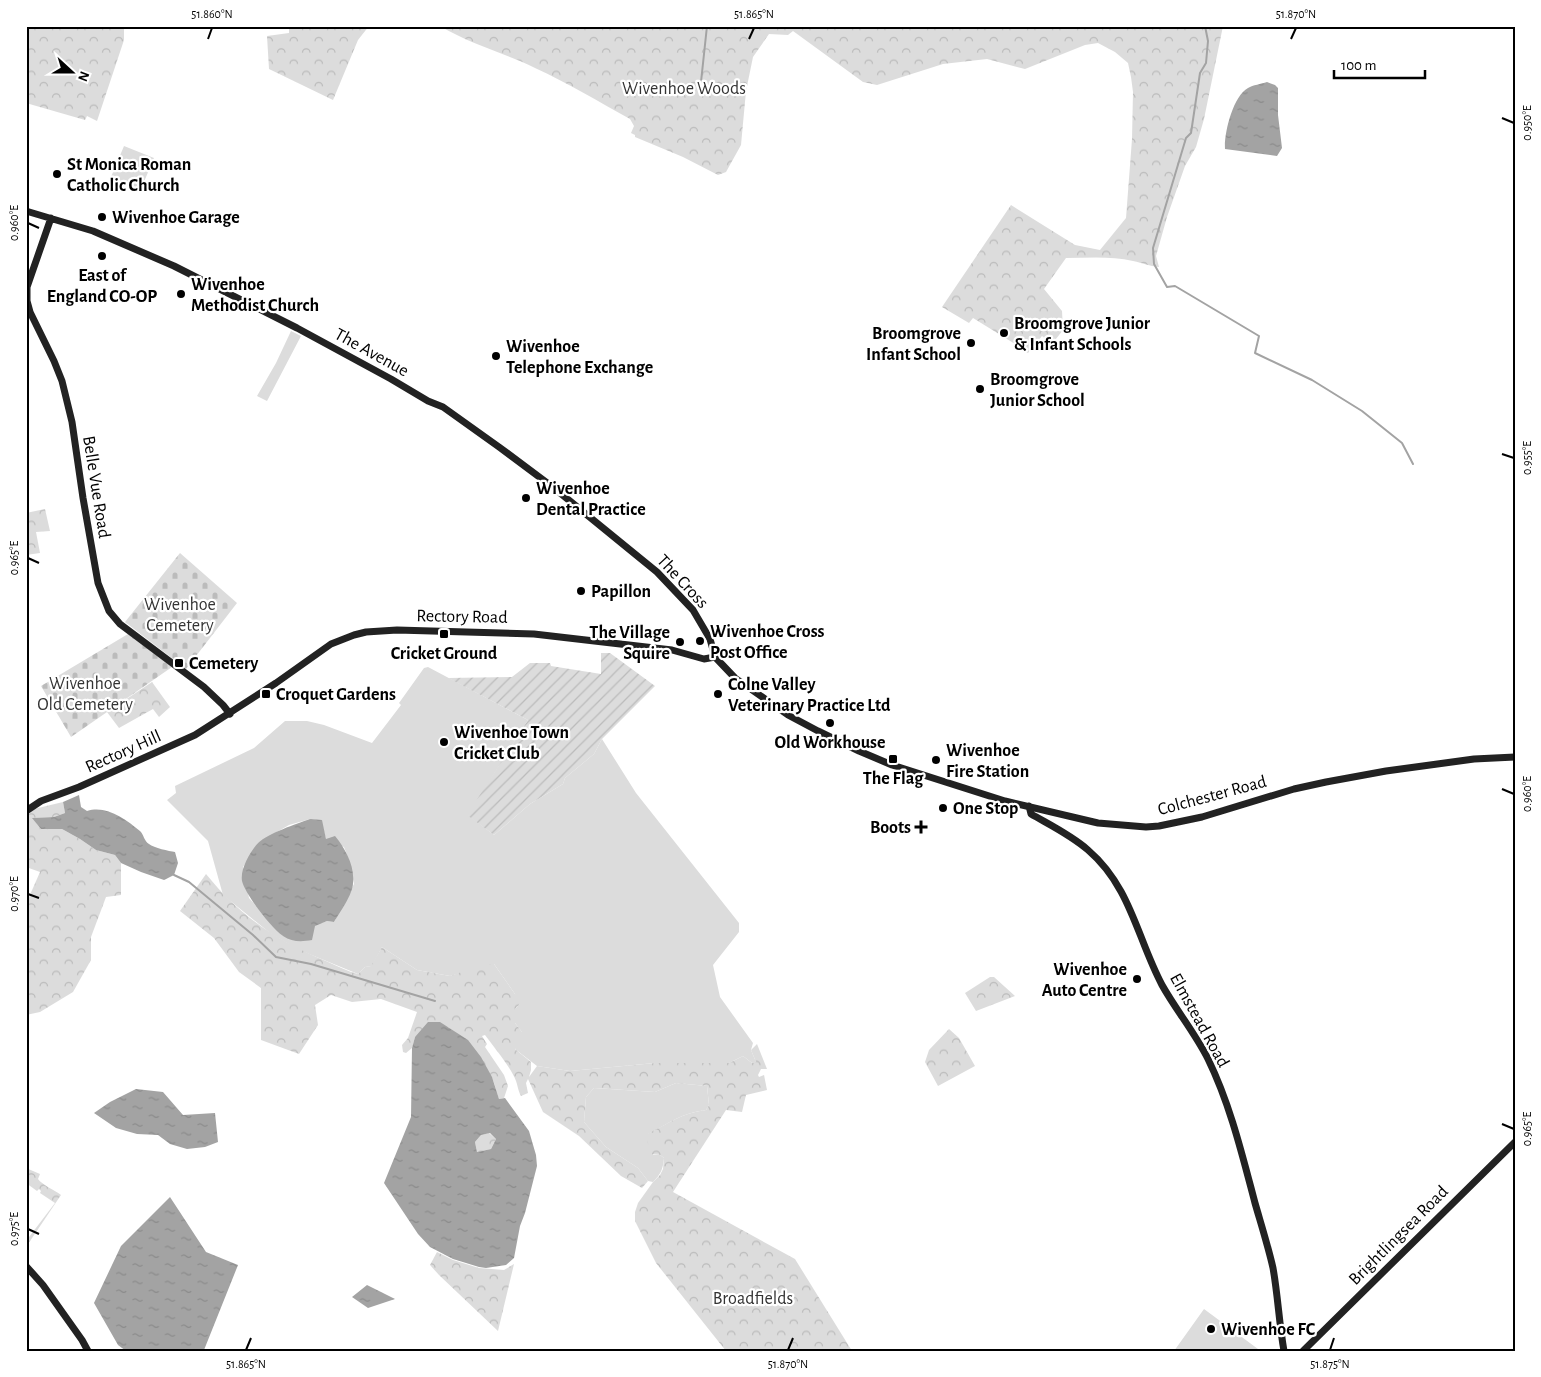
<svg xmlns="http://www.w3.org/2000/svg" width="1541" height="1377" viewBox="0 0 1541 1377" font-family="'Alegreya Sans',sans-serif">
<style>
.grass{fill:#dcdcdc;fill-rule:evenodd}
.forest{fill:url(#forest-crowns)}
.cemetery{fill:url(#cemetery-stones)}
.garden{fill:url(#garden-furrows)}
.water{fill:url(#water-ripples);fill-rule:evenodd}
.lines{fill:none;stroke-linecap:round;stroke-linejoin:round}
.stream{stroke:#a3a3a3;stroke-width:2}
.secondary{stroke:#222;stroke-width:7}
.ticks{fill:none;stroke:#000;stroke-width:2}
.poi-dot{fill:#000;stroke:#fff;stroke-width:2}
.labels{text-anchor:middle;stroke-width:4.5;stroke-linejoin:round;paint-order:stroke}
.park-label{font-size:18px;fill:#333;stroke:#fff}
.poi-label{font-size:18px;font-weight:bold;fill:#000;stroke:#fff;text-anchor:start}
.street-label{font-size:18px;fill:#000;stroke:#fff}
.neatline{fill:none;stroke:#000;stroke-width:2}
.ticks-label{font-size:12px;text-anchor:middle;fill:#000}
</style>
<defs>
<pattern id="forest-crowns" width="20" height="18" patternUnits="userSpaceOnUse" patternTransform="scale(1.25)"><rect width="20" height="18" fill="#dcdcdc"/><path d="M2 6a3 3 0 1 1 6 0M12 15a3 3 0 1 1 6 0" fill="none" stroke="#bbb"/></pattern>
<pattern id="cemetery-stones" width="16" height="16" patternUnits="userSpaceOnUse" patternTransform="scale(1.25)"><rect width="16" height="16" fill="#dcdcdc"/><path d="M2 7V4a2 2 0 0 1 4 0v3zM10 15v-3a2 2 0 0 1 4 0v3z" fill="#bbb"/></pattern>
<pattern id="garden-furrows" width="10" height="10" patternUnits="userSpaceOnUse" patternTransform="scale(1.25)"><rect width="10" height="10" fill="#dcdcdc"/><path d="M-1 1l2-2M0 10L10 0M9 11l2-2" fill="none" stroke="#bbb"/></pattern>
<pattern id="water-ripples" width="26" height="14" patternUnits="userSpaceOnUse" patternTransform="scale(1.25)"><rect width="26" height="14" fill="#a3a3a3"/><path d="M2 4q2-2 4 0t4 0M15 11q2-2 4 0t4 0" fill="none" stroke="#8b8b8b"/></pattern>
</defs>
<rect width="100%" height="100%" fill="#fff"/>
<path class="grass" d="M124,146L154,158L141,189L111,177Z
M291,331L301,336L267,401L257,396L276,363Z
M428,667L528,720L468,815L494,835L530,804L563,784L565,778L594,754L602,739L636,793L739,923V932L713,965L720,997L753,1043L751,1050L756,1062L752,1063L743,1056L729,1063H655L570,1071L537,1066L515,1049L522,1032L515,1023V1009L520,1004L515,994L494,964L450,976L417,970L382,947L372,966L365,967L358,974L297,949L270,933L223,895L208,841L167,800L176,793L175,786L254,748L285,721H307L324,725L372,743L401,705L399,703L424,668ZM310,819L323,828L326,839L344,847L349,860L354,884L334,922L327,921L283,936L249,898L243,867L258,843L289,825Z
M676,1083L707,1086L709,1105L706,1110C681,1113 670,1123 648,1134L653,1155H660L664,1158C663,1169 661,1174 653,1182L648,1181L638,1168L606,1147L584,1122L586,1097L594,1088L655,1092Z
M1204,1309L1258,1349L1257,1351H1174Z"/>
<path class="forest" d="M26,26H124V40L97,121L87,116L85,120L26,103Z
M289,26H369L358,40L333,100L269,69L267,36L289,33Z
M440,26H1223L1204,119L1196,147L1185,166L1167,217L1156,256L1159,267C1149,266 1143,263 1133,261C1112,256 1088,258 1066,258L1044,289L1062,311L1063,330L1052,344L1042,336L1028,353L1014,347L1015,344L973,318L969,323L942,307L1011,205L1075,245L1100,250L1126,218L1132,139L1133,92L1131,77L1128,63L1115,52L1098,43L1085,45L1025,69L987,59L943,64L877,85L863,82L793,31L788,35L769,34L753,57L746,91L741,145L726,172L718,175L683,157L635,137V135L631,133L634,126L630,119C599,102 568,83 535,68C504,53 470,44 440,26Z
M45,509L50,531L36,532L40,553L26,555V513Z
M152,682L170,707L159,717L153,709L119,728L107,712Z
M63,802L65,813L54,817L33,818L41,829H62L80,839L96,850L115,855L121,863V895L106,897L91,937V960L73,992L40,1012L26,1015V904L40,872L26,867V815L34,809Z
M206,874C240,916 277,941 326,961C337,966 347,971 358,974L365,967L371,966L382,947L417,970L450,976L485,964H494L515,994L522,996L520,1004L515,1009V1023L522,1032L523,1041L515,1049L531,1062V1070L529,1077L537,1066L570,1071L655,1063H729L743,1056L752,1063L756,1062L751,1050L757,1044L767,1069H761L758,1075L759,1077L764,1075L767,1090L746,1095L742,1112L726,1110L673,1192L795,1259L852,1351H726L656,1263L635,1221V1212L638,1203L653,1182L660,1175L663,1169L664,1158L660,1155L649,1154L647,1134C670,1123 681,1113 706,1110L709,1105L707,1086L676,1083L655,1092L594,1088L586,1097L584,1122L606,1147L638,1168L648,1181L642,1188L621,1176L579,1136L543,1112L528,1079L526,1083L528,1093L521,1096C518,1090 518,1087 516,1081C512,1069 493,1046 485,1035L482,1036L487,1044L485,1047L504,1075L508,1086L504,1098L499,1099C496,1091 495,1083 491,1076C483,1060 463,1038 448,1027L415,1037L412,1048L406,1053L403,1052L402,1045L408,1038L417,1012L381,999L352,1002L331,995L315,1005L318,1025L299,1054L261,1040V988L239,972L214,938L180,911Z
M990,977H994L1015,996L976,1011L965,993Z
M949,1029L959,1038L975,1066L938,1086L925,1062L929,1050Z
M489,1133L496,1139L491,1149L477,1152L475,1142L481,1135Z
M26,1168L40,1174L38,1179C41,1184 56,1191 61,1195L26,1247V1241L55,1203L40,1193L41,1191L39,1189L37,1191L26,1183Z
M437,1252L453,1260L479,1268L504,1270L514,1264L498,1331L439,1275L430,1265Z"/>
<path class="cemetery" d="M180,553L237,603L186,669L125,622Z
M128,634L172,667L71,737L41,686Z"/>
<path class="garden" d="M601,653H610L655,686L602,739L594,754L565,778L563,784L530,804L494,835L467,815L528,720L448,678L512,677L530,663H550L551,666L601,674Z"/>
<path class="water" d="M1267,82L1275,85L1278,88V115L1282,148L1277,156L1225,149C1224,133 1233,96 1248,88C1253,85 1261,84 1267,82Z
M79,795L81,807L87,811C107,805 125,819 140,831C144,835 144,841 149,844C154,848 169,851 175,852L178,863L174,875L164,880L141,872L121,863L115,855L96,850L80,839L62,829H41L32,818L54,817L65,813L63,802Z
M310,819L322,820L326,839L335,836C345,848 355,866 353,883C353,894 340,912 334,922L327,921L315,926L312,940C301,942 292,942 283,936C271,928 245,894 242,881C240,869 250,852 258,843C269,833 296,824 310,819Z
M428,1022H440L468,1040L481,1057L492,1077L499,1099L505,1098L529,1131L536,1155L537,1166L525,1213L520,1226L514,1258L506,1265L486,1268L479,1267L453,1259L430,1247L418,1234L384,1183L411,1117L412,1048L415,1037ZM490,1133L496,1139L491,1149L477,1152L475,1142L481,1135Z
M136,1089L163,1092L183,1115L215,1113L218,1142L205,1147L187,1149L170,1144L158,1135L137,1134L116,1128L94,1113L110,1102Z
M170,1197L206,1252L238,1265L204,1350L126,1351L118,1345L94,1303L121,1246Z
M367,1285L395,1299L368,1308L352,1297Z"/>
<g class="lines">
<path class="stream" d="M1205,26L1208,41L1206,63L1200,73L1191,133L1186,138L1153,248L1154,264L1167,287L1175,286L1259,336L1255,353L1312,380L1362,411L1402,443L1413,464
M701,82L707,26
M174,875L189,882L253,935L276,957L311,964L435,1001"/>
<path class="secondary" d="M26,211L93,231L174,266L297,328L391,379L428,401L443,407L499,447L554,488L657,572L693,610L710,639L715,657L735,678L788,715L818,731L859,751L892,765L1005,801L1098,823L1146,827L1159,826L1202,817L1294,789L1326,782L1386,771L1474,759L1515,757
M51,218L27,287V301L30,312L54,361L62,381L72,422L83,498L98,583L109,611L120,624L204,687L223,705L230,714
M1029,806L1031,814C1050,825 1071,835 1088,850C1131,887 1137,938 1162,985C1176,1010 1195,1033 1208,1059C1230,1104 1242,1154 1255,1203C1261,1224 1268,1246 1273,1268C1278,1296 1279,1323 1284,1351
M26,811L41,801L79,787L195,735L276,683L331,644L354,635L366,632L397,630L534,634L672,650L704,659L715,657
M26,1266L43,1285L82,1340L88,1351
M1303,1351L1515,1142"/>
</g>
<path class="ticks" d="M208,39L212,28M749,39L754,28M1291,39L1296,28M1502,118L1514,123M28,223L39,228M1502,454L1514,458M28,558L39,563M1502,789L1514,794M28,894L39,898M1502,1124L1514,1129M28,1229L39,1234M246,1350L251,1338M788,1350L793,1338M1330,1350L1334,1338"/>
<g class="poi-dot">
<circle cx="57" cy="174" r="5"/>
<circle cx="102" cy="217" r="5"/>
<circle cx="102" cy="256" r="5"/>
<circle cx="181" cy="294" r="5"/>
<circle cx="1004" cy="333" r="5"/>
<circle cx="971" cy="343" r="5"/>
<circle cx="496" cy="356" r="5"/>
<circle cx="980" cy="389" r="5"/>
<circle cx="526" cy="498" r="5"/>
<circle cx="581" cy="591" r="5"/>
<rect x="439" y="629" width="10" height="10" rx="2.5"/>
<circle cx="700" cy="641" r="5"/>
<circle cx="680" cy="642" r="5"/>
<rect x="174" y="658" width="10" height="10" rx="2.5"/>
<rect x="261" y="689" width="10" height="10" rx="2.5"/>
<circle cx="718" cy="694" r="5"/>
<circle cx="830" cy="723" r="5"/>
<circle cx="444" cy="742" r="5"/>
<rect x="888" y="754" width="10" height="10" rx="2.5"/>
<circle cx="936" cy="760" r="5"/>
<circle cx="943" cy="808" r="5"/>
<path d="M918.5 819.5h5v5h5v5h-5v5h-5v-5h-5v-5h5z"/>
<circle cx="1137" cy="979" r="5"/>
<circle cx="1211" cy="1329" r="5"/>
</g>
<g class="labels">
<g class="park-label">
<text x="684" y="94">Wivenhoe Woods</text>
<text x="180" y="610">Wivenhoe<tspan x="180" dy="21">Cemetery</tspan></text>
<text x="85" y="689">Wivenhoe<tspan x="85" dy="21">Old Cemetery</tspan></text>
<text x="753" y="1304">Broadfields</text>
</g>
<g class="poi-label">
<text x="67" y="170">St Monica Roman<tspan x="67" dy="21">Catholic Church</tspan></text>
<text x="112" y="223">Wivenhoe Garage</text>
<text x="102" y="281" text-anchor="middle">East of<tspan x="102" dy="21">England CO-OP</tspan></text>
<text x="191" y="290">Wivenhoe<tspan x="191" dy="21">Methodist Church</tspan></text>
<text x="1014" y="329">Broomgrove Junior<tspan x="1014" dy="21">&amp; Infant Schools</tspan></text>
<text x="961" y="339" text-anchor="end">Broomgrove<tspan x="961" dy="21">Infant School</tspan></text>
<text x="506" y="352">Wivenhoe<tspan x="506" dy="21">Telephone Exchange</tspan></text>
<text x="990" y="385">Broomgrove<tspan x="990" dy="21">Junior School</tspan></text>
<text x="536" y="494">Wivenhoe<tspan x="536" dy="21">Dental Practice</tspan></text>
<text x="591" y="597">Papillon</text>
<text x="710" y="637">Wivenhoe Cross<tspan x="710" dy="21">Post Office</tspan></text>
<text x="670" y="638" text-anchor="end">The Village<tspan x="670" dy="21">Squire</tspan></text>
<text x="444" y="659" text-anchor="middle">Cricket Ground</text>
<text x="189" y="669">Cemetery</text>
<text x="728" y="690">Colne Valley<tspan x="728" dy="21">Veterinary Practice Ltd</tspan></text>
<text x="276" y="700">Croquet Gardens</text>
<text x="454" y="738">Wivenhoe Town<tspan x="454" dy="21">Cricket Club</tspan></text>
<text x="830" y="748" text-anchor="middle">Old Workhouse</text>
<text x="946" y="756">Wivenhoe<tspan x="946" dy="21">Fire Station</tspan></text>
<text x="893" y="784" text-anchor="middle">The Flag</text>
<text x="953" y="814">One Stop</text>
<text x="911" y="833" text-anchor="end">Boots</text>
<text x="1127" y="975" text-anchor="end">Wivenhoe<tspan x="1127" dy="21">Auto Centre</tspan></text>
<text x="1221" y="1335">Wivenhoe FC</text>
</g>
<g class="street-label">
<text transform="translate(372 352) rotate(29)" y="6">The Avenue</text>
<text transform="translate(97 487) rotate(81)" y="6">Belle Vue Road</text>
<text transform="translate(683 581) rotate(47)" y="6">The Cross</text>
<text transform="translate(462 616) rotate(1)" y="6">Rectory Road</text>
<text transform="translate(123 751) rotate(-24)" y="6">Rectory Hill</text>
<text transform="translate(1212 795) rotate(-15)" y="6">Colchester Road</text>
<text transform="translate(1200 1020) rotate(61)" y="6">Elmstead Road</text>
<text transform="translate(1398 1235) rotate(-45)" y="6">Brightlingsea Road</text>
</g>
</g>
<rect width="1541" height="1377" fill="none" stroke="#ffffff" stroke-width="55"/>
<g transform="translate(72 72) rotate(111)" stroke="#ffffff" stroke-width="4" paint-order="stroke">
<path d="M0-4L9 19L0 12L-9 19Z" fill="#000000"/>
<text y="-8" font-size="14" font-weight="bold" text-anchor="middle" fill="#000000">N</text>
</g>
<path d="M1334 70v8h91v-8" fill="none" stroke="#000000" stroke-width="2.5"/>
<text x="1341" y="70" font-size="15" fill="#000000" stroke="#ffffff" stroke-width="4" paint-order="stroke">100 m</text>
<rect x="28" y="28" width="1486" height="1322" class="neatline"/>
<g class="ticks-label">
<text x="212" y="18">51.860°N</text>
<text x="754" y="18">51.865°N</text>
<text x="1296" y="18">51.870°N</text>
<text transform="translate(1527 123) rotate(-90)" y="4">0.950°E</text>
<text transform="translate(14 223) rotate(-90)" y="4">0.960°E</text>
<text transform="translate(1527 458) rotate(-90)" y="4">0.955°E</text>
<text transform="translate(14 558) rotate(-90)" y="4">0.965°E</text>
<text transform="translate(1527 794) rotate(-90)" y="4">0.960°E</text>
<text transform="translate(14 894) rotate(-90)" y="4">0.970°E</text>
<text transform="translate(1527 1129) rotate(-90)" y="4">0.965°E</text>
<text transform="translate(14 1229) rotate(-90)" y="4">0.975°E</text>
<text x="246" y="1368">51.865°N</text>
<text x="788" y="1368">51.870°N</text>
<text x="1330" y="1368">51.875°N</text>
</g>
</svg>
